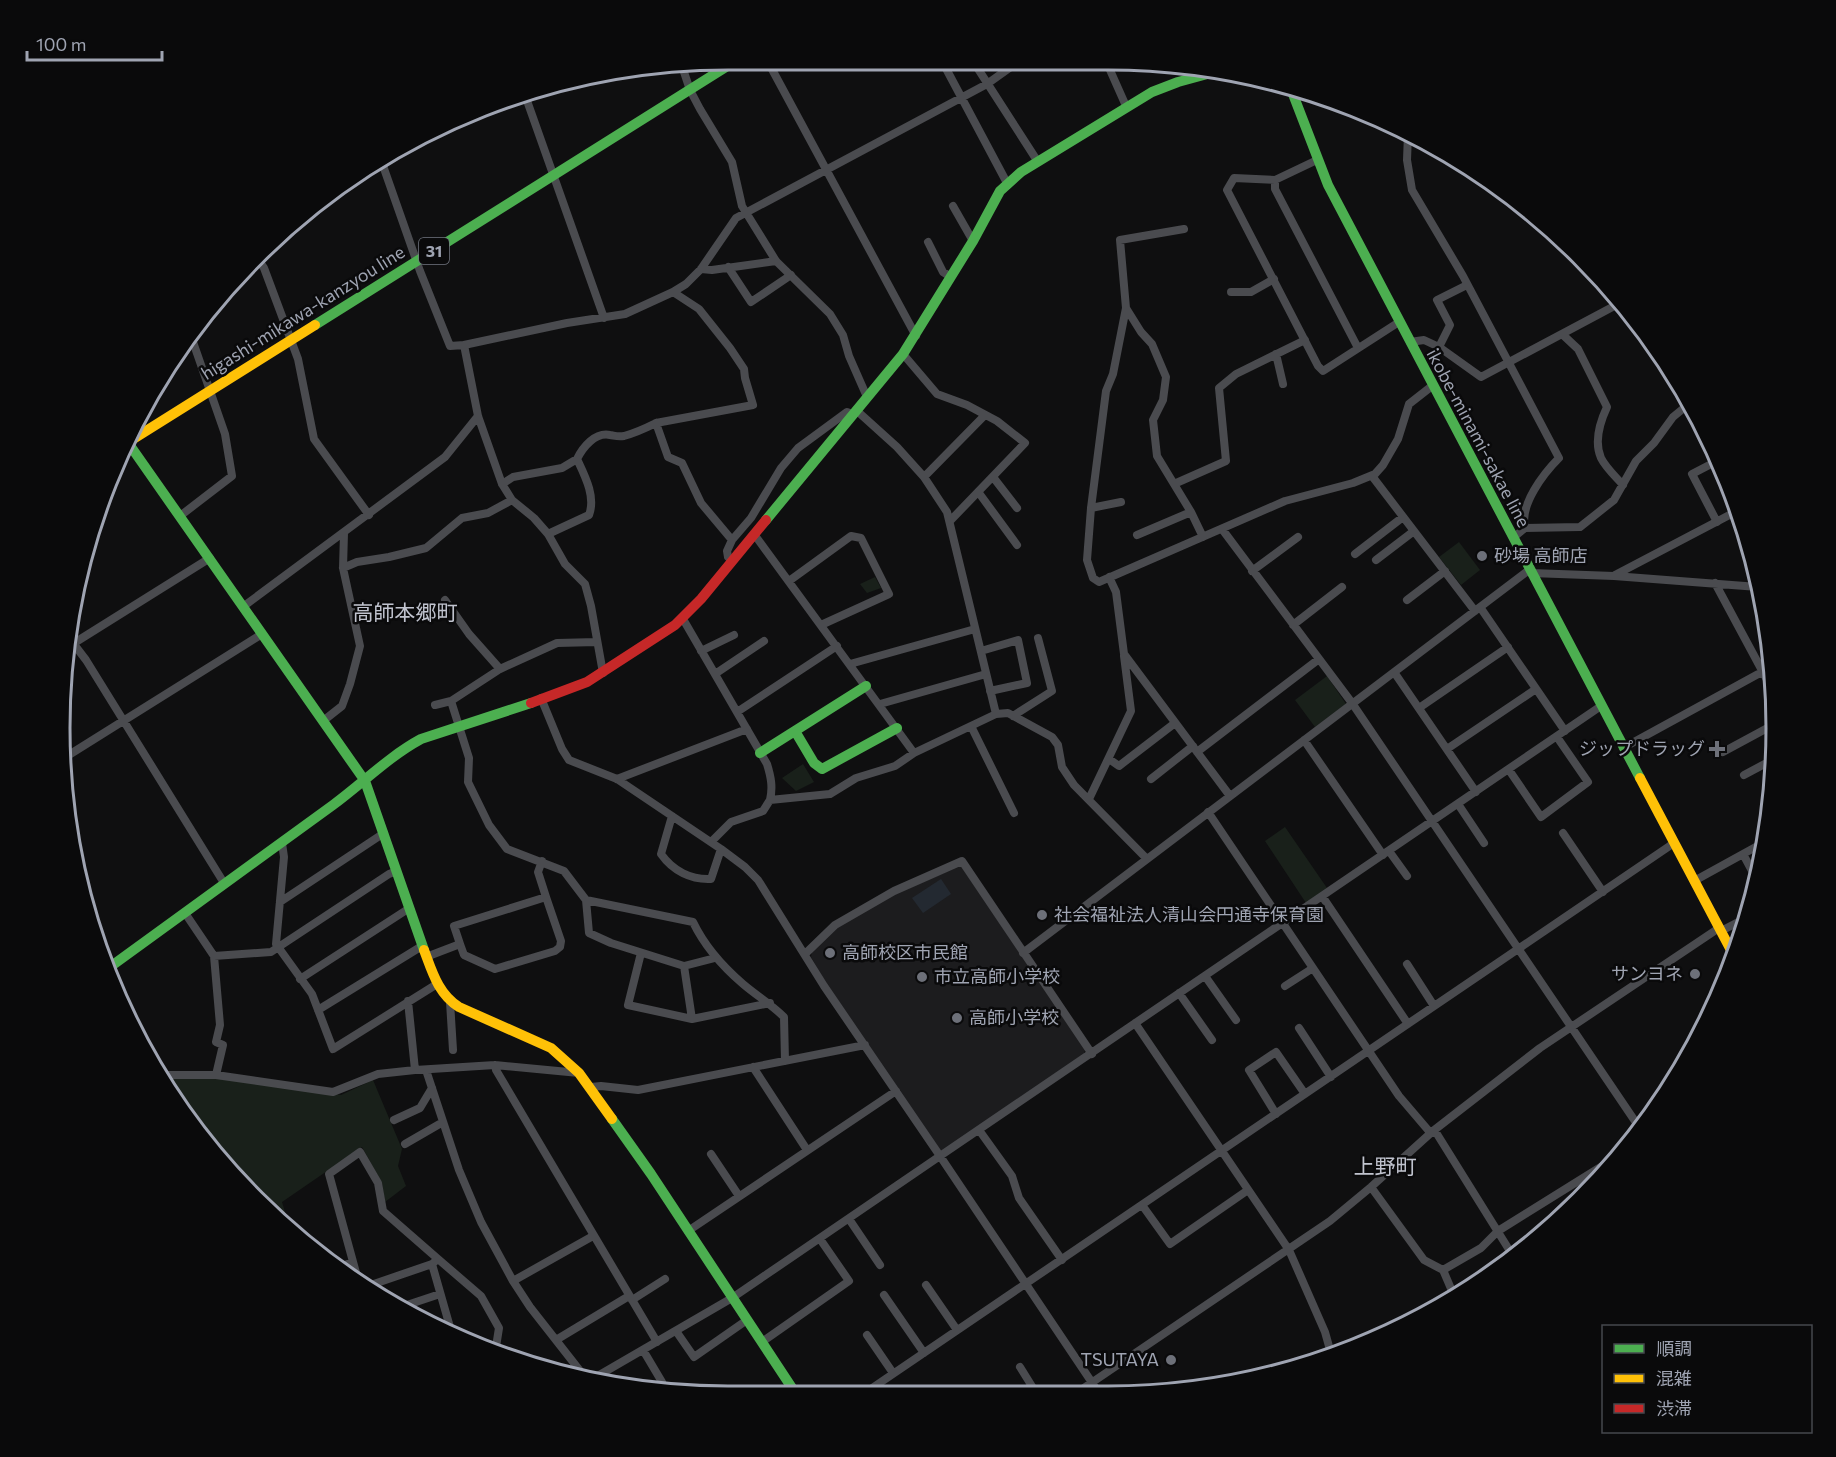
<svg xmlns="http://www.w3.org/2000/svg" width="1836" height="1457" viewBox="0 0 1836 1457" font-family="Commissioner,'Noto Sans JP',sans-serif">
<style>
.built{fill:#1c1c1e}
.green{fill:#19201a}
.water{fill:#232931}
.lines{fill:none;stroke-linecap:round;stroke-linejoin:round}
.street{stroke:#4a4b4f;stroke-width:8}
.fast{stroke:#4caf50;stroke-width:10}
.slow{stroke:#ffc107;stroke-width:10}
.jam{stroke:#c62828;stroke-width:10}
.poi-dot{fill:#6d7079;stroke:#0a0a0b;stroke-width:2}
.labels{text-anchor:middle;stroke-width:5;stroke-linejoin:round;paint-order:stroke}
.shield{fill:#0a0a0b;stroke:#727680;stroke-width:1.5}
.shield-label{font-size:16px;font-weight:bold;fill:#9fa4b2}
.street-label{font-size:18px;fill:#9fa4b2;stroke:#0a0a0b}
.poi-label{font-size:18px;fill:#9fa4b2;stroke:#0a0a0b;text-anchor:start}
.quarter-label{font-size:21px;fill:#c0c3ce;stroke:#0a0a0b}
.rim{fill:none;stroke:#9fa4b2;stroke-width:3}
</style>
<rect width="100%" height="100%" fill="#0f0f10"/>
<path class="built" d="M961,866L1085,1049L1084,1054L942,1151H939L828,987L811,957L812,951L834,929L890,896Z"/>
<path class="green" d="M1459,542L1480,570L1461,585L1439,557Z
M875,577L881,588L867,593L860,584Z
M1327,676L1346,704L1315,727L1295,700Z
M803,764L814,782L796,791L782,778Z
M1285,827L1327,888L1306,903L1265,841Z
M161,1078H215L341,1095L373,1080L402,1149L398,1166L406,1186L385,1202L382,1183L362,1147L282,1202L290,1229L226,1169Z"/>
<path class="water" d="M941,879L951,894L923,913L912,898Z"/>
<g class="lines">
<path class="street" d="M767,60L916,336
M942,61L1007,183
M973,61L1038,162
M1106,61L1126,106
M682,66L690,90L700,109L732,162L742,206L776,261L830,314L843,335L849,356L867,397
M525,95L604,318
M1408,134L1407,160L1412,190L1463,276L1559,458C1544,473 1519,505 1525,528
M381,160L420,271L450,346L464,345L478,416L502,484L512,500L534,518L548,534L565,564L585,584L591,606L603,673
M1317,160L1275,180L1234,178L1227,190L1318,366L1323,371L1399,322
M1275,180V189L1358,348
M953,206L973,241
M1184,229L1120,240L1126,308L1141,332L1152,344L1166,377L1163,400L1153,420L1157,456L1191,512L1203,537
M928,242L943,272L951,277
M256,256L264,268L298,359L314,439L369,515
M728,267L751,302L791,275
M701,269L712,270L776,261
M673,292L699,309L730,348L744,369L745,378L753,405L656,423L668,457L682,463L701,503L732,540
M1231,292H1251L1274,279
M1126,308L1113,374L1106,391L1091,508L1087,560L1093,578L1099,582L1285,501L1353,483L1375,474L1383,465L1398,439L1409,404L1432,386
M1562,334L1578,349L1607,407C1600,422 1594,442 1601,458C1606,468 1616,477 1623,485
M1410,342L1424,340L1439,347L1481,377L1620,303
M464,345L567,323L625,314L673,292L686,284L701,269L736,218L987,84L1019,61
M1439,347L1450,325L1437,300L1467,285
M903,354L937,394L967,405L997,421L1025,443L950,521
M1276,354L1283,384
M856,410L897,447L924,477L947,512L996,714
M1717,461L1692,474L1717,522
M1372,476L1475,611
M924,477L985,415
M993,477L1017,508
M502,484L513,477L562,468L577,459
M1174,484L1226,461L1219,388L1236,374L1305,340
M979,493L1017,545
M1091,508L1121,502
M180,516L232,476L225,434L192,339
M1222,529L1352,703L1641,1130
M548,534L589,515C596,497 585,476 577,459C583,447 595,432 610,435C616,436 618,437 624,436C635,433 646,428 656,423
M754,534L914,753L996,714L1008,713L1052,737L1058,745L1062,767L1074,785L1147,859
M1137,535L1191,512
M1513,538L1525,528L1580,527L1614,500L1636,461L1654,443L1673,417L1690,403
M1355,554L1403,517
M1376,560L1414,531
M732,561L728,557L727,551L732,540L751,518L781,468L798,448L847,412L853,414
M343,568L357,562L389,557L426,548L462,518L488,513L512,500
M1252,571L1298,537
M1531,573L1614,576L1758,587
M1615,575L1739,510
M1109,577L1116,592L1124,654L1230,796
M789,581L851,536L861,538L889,594L821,625
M1715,583L1772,689
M445,600L469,634L500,669
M1407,600L1445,571
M244,606L445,457L478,416
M1480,607L1565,731
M683,619L767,764C771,777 773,787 770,800L830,794L856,778L895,766L914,753
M1293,625L1342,587
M597,642L557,643L500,669L451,701L469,758L468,782L489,825L507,849L564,871L586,900L693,922C705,947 722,966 743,984C757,996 771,1004 784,1017L785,1061
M73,643L86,660L224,883
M71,645L210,558
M701,651L734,635
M981,651L1018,640L1027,683L990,691
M850,664L975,629
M1394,672L1476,792
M715,674L764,641
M541,698L562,749L569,760L617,779L721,849L745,867L758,880L824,986L940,1156L1601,706
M880,704L986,674
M435,705L451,701
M1419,708L1508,647
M737,712L837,646
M1013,716L1052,691L1038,638
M323,721L342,706L350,684L360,646L343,568L344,533
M971,726L1014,813
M1304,740L1383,855
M1623,748L1771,667
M1447,749L1536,689
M1197,752L1319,659
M1723,752L1773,725
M64,758L262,634
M1109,759L1119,766L1175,723
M1509,770L1541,817L1588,782L1557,737
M1744,775L1774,759
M617,779L747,729
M1151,779L1193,746
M1089,799L1131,711L1124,656
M1458,804L1484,843
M1208,812L1399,1096L1428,1130L1437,1134L1513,1256
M672,816L661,854C673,871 691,880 711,879L721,849
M1563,833L1603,892
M711,842L731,822L763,811L770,800
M282,843L284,857L276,944L312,994L333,1049L437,984
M1389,851L1407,876
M1743,854L1757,880
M542,861L538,872L546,897
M1694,881L1763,843
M1322,896L1408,1024
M586,900L589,933L611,943L684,966L715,958
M280,902L384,833
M185,913L214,956L271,952L389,874L397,871
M1721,931L1748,917
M641,953L628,1005L692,1019L770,1003
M1023,953L1529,570
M805,954L835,925L894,891L962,861L1092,1054
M214,956L220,1025L216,1042L223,1045L216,1075
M426,957L460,944L454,926L546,897L561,941L560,947L555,951L495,969L464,955L460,944
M1407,964L1434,1006
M684,966L692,1019
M1205,976L1236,1020
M300,979L408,909
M1285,986L1313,968
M1179,993L1212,1040
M408,1001L415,1070
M450,1002L453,1050
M318,1010L422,946
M1135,1023L1289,1250L1325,1332L1332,1357
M1299,1028L1331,1077
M495,1065L496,1070L657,1342
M753,1067L807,1150
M426,1070L459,1170L481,1222L513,1281L530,1307L588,1381
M158,1075H216L333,1092L378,1074L415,1070L495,1065L579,1073
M591,1087L601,1086L638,1090L865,1045
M1276,1114L1249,1070L1276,1052L1305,1094
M394,1120L420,1108L432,1088
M979,1130L1012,1176L1019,1198L1062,1260
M405,1144L443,1122
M711,1154L739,1196
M1371,1187L1424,1260L1443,1270
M1142,1205L1170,1244L1248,1190
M849,1219L880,1265
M688,1231L896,1091
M438,1259L481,1296L499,1328L495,1353
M337,1268L353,1262
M358,1280L329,1174L360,1152L378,1183L383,1211L438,1259L432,1264L452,1334
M513,1281L593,1236
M926,1285L957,1330
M368,1286L432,1264
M884,1295L924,1353
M1455,1298L1443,1270L1481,1248L1498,1231L1620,1155
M632,1300L665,1279
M404,1306L440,1294
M676,1331L694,1357L747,1320
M867,1335L893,1373
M556,1340L629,1296
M762,1342L849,1281L820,1239
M643,1350L662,1382
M1020,1367L1038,1396
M589,1381L732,1298L940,1156L1101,1396
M1072,1396L1330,1221L1371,1187L1433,1131L1540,1048L1719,928
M859,1397L1674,843"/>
<path class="fast" d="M1291,89L1328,185L1640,778
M315,325L737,60
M129,444L365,781L424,950
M766,520L903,354L973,241L1000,191L1021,172L1152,92L1178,82L1211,73
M795,731L814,763L822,769L897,728
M760,753L866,686
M110,967C184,913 259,859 333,805C363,783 388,757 421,739L531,703
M612,1119L651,1174L798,1397"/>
<path class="slow" d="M130,441L315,325
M1640,778L1733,954
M424,950C432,971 438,994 459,1007L551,1048L579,1073L612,1119"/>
<path class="jam" d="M531,703L587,682L675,625L701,599L766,520"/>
</g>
<g class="poi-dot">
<circle cx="1482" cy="556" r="6"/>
<path d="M1714 740h6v6h6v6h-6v6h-6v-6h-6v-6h6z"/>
<circle cx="1042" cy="915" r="6"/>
<circle cx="830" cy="953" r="6"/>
<circle cx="1695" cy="974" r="6"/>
<circle cx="922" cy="977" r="6"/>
<circle cx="957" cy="1018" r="6"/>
<circle cx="1171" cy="1360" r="6"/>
</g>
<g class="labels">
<rect class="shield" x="419" y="238" width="30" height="26" rx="4.5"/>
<g class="shield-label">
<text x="434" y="257">31</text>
</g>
<g class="street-label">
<text transform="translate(303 313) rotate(-32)" y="6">higashi-mikawa-kanzyou line</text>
<text transform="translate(1478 438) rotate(62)" y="6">ikobe-minami-sakae line</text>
</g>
<g class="poi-label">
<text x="1494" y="562">砂場 高師店</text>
<text x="1705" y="755" text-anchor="end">ジップドラッグ</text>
<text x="1054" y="921">社会福祉法人清山会円通寺保育園</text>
<text x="842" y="959">高師校区市民館</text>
<text x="1683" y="980" text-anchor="end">サンヨネ</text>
<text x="934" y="983">市立高師小学校</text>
<text x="969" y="1024">高師小学校</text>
<text x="1159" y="1366" text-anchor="end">TSUTAYA</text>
</g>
<g class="quarter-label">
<text x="405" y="620">高師本郷町</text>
<text x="1385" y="1174">上野町</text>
</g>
</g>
<path d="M0 0H1836V1457H0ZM728 70H1108A658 658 0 0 1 1766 728V728A658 658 0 0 1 1108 1386H728A658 658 0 0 1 70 728V728A658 658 0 0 1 728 70Z" fill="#0a0a0b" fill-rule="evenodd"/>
<path class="rim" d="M728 70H1108A658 658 0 0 1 1766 728V728A658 658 0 0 1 1108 1386H728A658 658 0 0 1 70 728V728A658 658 0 0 1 728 70Z"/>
<rect x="1602" y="1325" width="210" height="108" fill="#0a0a0b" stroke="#46484e" stroke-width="1.5"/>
<rect x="1614" y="1344" width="30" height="9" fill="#4caf50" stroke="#46484e" stroke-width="1.5"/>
<text x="1656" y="1355" font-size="18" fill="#9fa4b2">順調</text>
<rect x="1614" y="1374" width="30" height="9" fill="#ffc107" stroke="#46484e" stroke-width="1.5"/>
<text x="1656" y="1385" font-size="18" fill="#9fa4b2">混雑</text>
<rect x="1614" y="1404" width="30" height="9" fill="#c62828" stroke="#46484e" stroke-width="1.5"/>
<text x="1656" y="1415" font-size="18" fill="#9fa4b2">渋滞</text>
<path d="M27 51v9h135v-9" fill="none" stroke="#9fa4b2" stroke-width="3"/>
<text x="36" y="51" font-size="18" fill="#9fa4b2" stroke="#0a0a0b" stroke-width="4.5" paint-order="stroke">100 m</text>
</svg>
